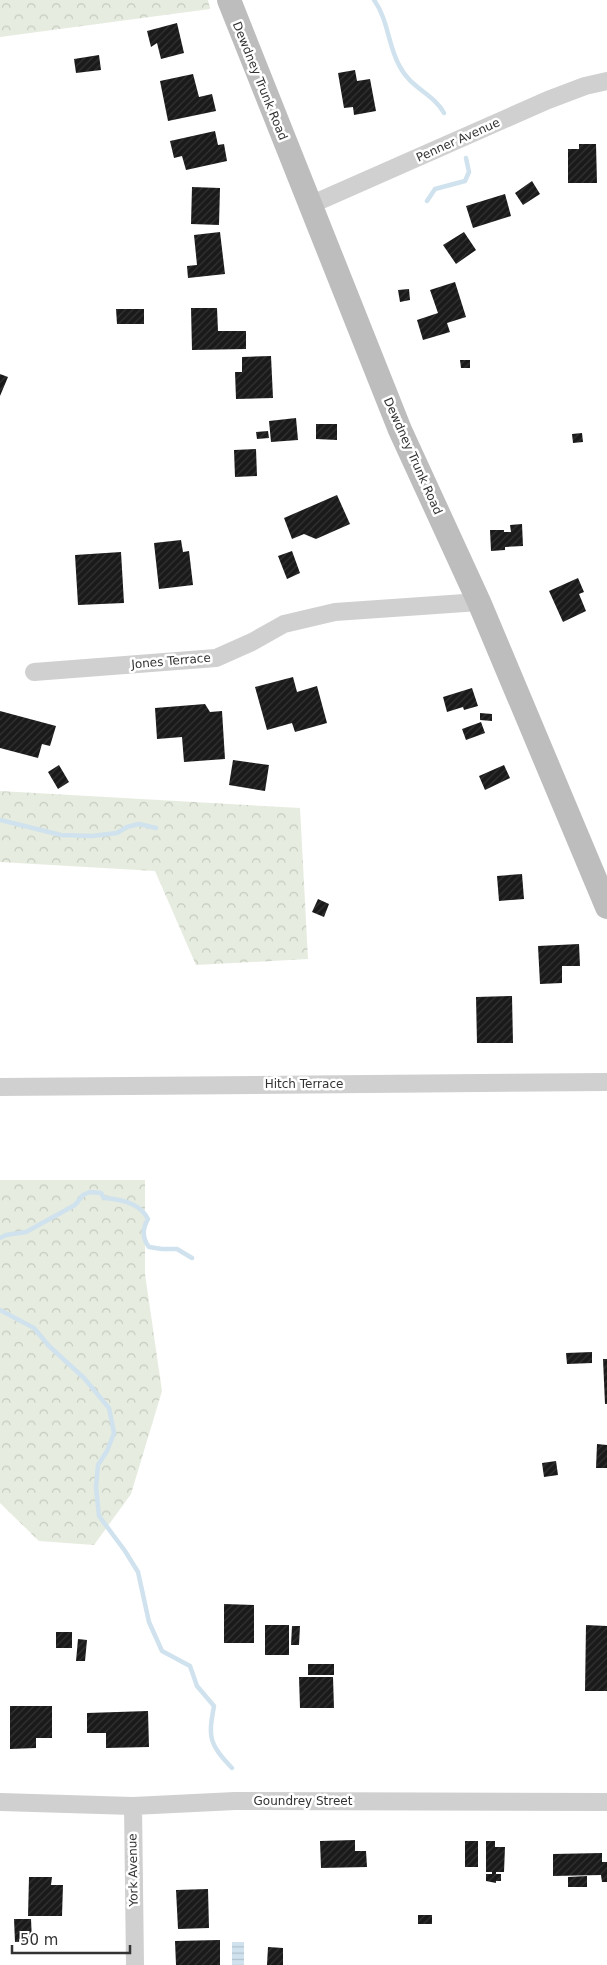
<svg xmlns="http://www.w3.org/2000/svg" width="607" height="1965" viewBox="0 0 607 1965" font-family="'DejaVu Sans',sans-serif">
<style>
.forest{fill:url(#forest-crowns)}
.water{fill:url(#water-rules)}
.lines{fill:none;stroke-linecap:round;stroke-linejoin:round}
.stream{stroke:#cfe2ee;stroke-width:4.5}
.building{fill:url(#building-hatch)}
.street{stroke:#d0d0d0;stroke-width:18}
.secondary{stroke:#bdbdbd;stroke-width:24}
.labels{text-anchor:middle;stroke-width:5;stroke-linejoin:round;paint-order:stroke}
.street-label{font-size:12px;fill:#333;stroke:#fff}
</style>
<defs>
<pattern id="forest-crowns" width="20" height="18" patternUnits="userSpaceOnUse" patternTransform="scale(1.25)"><rect width="20" height="18" fill="#e6ecdf"/><path d="M2 6a3 3 0 1 1 6 0M12 15a3 3 0 1 1 6 0" fill="none" stroke="#c6cbc0"/></pattern>
<pattern id="water-rules" width="6" height="5" patternUnits="userSpaceOnUse" patternTransform="scale(1.25)"><rect width="6" height="5" fill="#cfe2ee"/><path d="M0 2.5h6" fill="none" stroke="#b2c2cd"/></pattern>
<pattern id="building-hatch" width="6" height="6" patternUnits="userSpaceOnUse" patternTransform="scale(1.25)"><rect width="6" height="6" fill="#1a1a1a"/><path d="M-1 1l2-2M0 6l6-6M5 7l2-2" fill="none" stroke="#333"/></pattern>
</defs>
<rect width="100%" height="100%" fill="#fff"/>
<path class="forest" d="M0,0H208L210,9L0,37Z
M0,791L300,808L308,959L196,965L155,871L0,862Z
M0,1180H145V1274L162,1391L131,1494L94,1545L39,1541L0,1503Z"/>
<path class="water" d="M232,1942H244V1965H232Z"/>
<g class="lines">
<path class="stream" d="M374,0C388,19 388,45 399,65C410,88 434,94 444,113
M427,201L435,189L465,181L469,172L466,158
M0,820L61,835L92,836L117,833L127,827L139,824L156,828
M0,1238L6,1235L26,1232L75,1205L83,1195L90,1192L101,1193L104,1198C122,1199 140,1203 148,1219C142,1229 142,1238 149,1247L162,1249H177L192,1258
M0,1310L34,1328L49,1346L84,1378L109,1408L114,1433L107,1451L98,1465L96,1487L99,1516L125,1551L138,1572L149,1622L162,1651L190,1666L197,1686L214,1706C208,1738 209,1744 232,1768"/>
</g>
<path class="building" d="M177,23L184,53L161,59L157,43L151,47L147,31Z
M99,55L101,70L76,73L74,59Z
M355,70L357,81L370,79L376,111L354,115L353,107L344,108L338,73Z
M193,74L199,97L212,94L216,111L168,121L160,81Z
M215,131L218,145L224,144L227,161L186,170L182,156L174,158L170,141Z
M579,144H596L597,183H568V149H579Z
M532,181L540,194L523,205L515,193Z
M192,187L220,188L219,225L191,224Z
M505,194L511,216L473,228L466,206Z
M220,232L225,274L188,278L187,266L197,265L194,235Z
M464,232L476,250L456,264L443,245Z
M455,282L466,317L447,323L450,332L423,340L417,320L438,313L430,290Z
M409,289L410,300L400,302L398,290Z
M191,308H217L218,331H246V349L192,350Z
M116,309H144V324H117Z
M271,356L273,398L236,399L235,372H242V357Z
M460,360H470V368H461Z
M0,374L8,377L0,396Z
M296,418L298,440L271,442L269,421Z
M316,424H337V440L316,439Z
M268,431L269,438L257,439L256,432Z
M582,433L583,442L573,443L572,434Z
M256,449L257,476L235,477L234,450Z
M337,495L350,524L316,539L304,534L292,539L284,518Z
M522,524L523,546L505,547V550L491,551L490,530H504V532H511L510,525Z
M181,540L183,552L189,551L193,585L159,589L154,543Z
M292,551L300,573L287,579L278,556Z
M121,552L124,603L78,605L75,555Z
M578,578L584,592L579,594L586,611L563,622L549,591Z
M293,677L297,692L317,686L327,723L295,732L292,723L267,730L255,687Z
M472,688L478,706L464,710L463,707L447,712L443,697Z
M205,704L210,712L222,711L225,759L184,762L182,737L157,739L155,708Z
M0,711L56,726L50,746L42,744L38,758L0,748Z
M480,713L492,714V721L480,720Z
M481,722L485,733L466,740L462,729Z
M233,760L269,765L265,791L229,785Z
M59,765L69,782L58,789L48,772Z
M504,765L510,778L485,790L479,776Z
M522,874L524,899L499,901L497,876Z
M318,899L329,904L324,917L312,912Z
M579,944L580,966H562V983L540,984L538,946Z
M512,996L513,1043H477L476,997Z
M592,1352V1363L567,1364L566,1353Z
M603,1359H607V1404H605Z
M597,1444L607,1445V1468H596Z
M556,1461L558,1475L544,1477L542,1463Z
M224,1604L254,1605V1643H224Z
M265,1625H289V1655H265Z
M586,1625L607,1626V1691H585Z
M292,1626H300L299,1645H291Z
M56,1632H72V1648H56Z
M78,1639L87,1640L85,1661H76Z
M308,1664H334V1675H308Z
M299,1677H333L334,1708H300Z
M10,1706H52V1738H36V1748L10,1749Z
M148,1711L149,1747L106,1748V1733H87V1713Z
M355,1840V1851H366L367,1867L321,1868L320,1841Z
M465,1841H478V1867H465Z
M486,1841H495V1847H505L504,1872H496V1874H501V1881H496V1883L486,1881V1874H492V1872H486Z
M602,1853V1862H607V1882H602L601,1875L553,1876V1854Z
M587,1876V1887H568V1877Z
M29,1877H52L51,1885H63L62,1916H28Z
M208,1889L209,1928L178,1929L176,1890Z
M418,1915H432V1924H418Z
M14,1919H31L32,1941L15,1942Z
M220,1940V1965H176L175,1941Z
M268,1947L283,1948V1965H267Z"/>
<g class="lines">
<path class="street" d="M310,205L548,100L585,86L607,81
M34,672L216,658L252,642L284,624L335,612L479,602
M0,1087L607,1082
M0,1802L133,1806L235,1801L607,1802
M133,1806L135,1965"/>
<path class="secondary" d="M229,0L400,430L479,602L607,907"/>
</g>
<g class="labels">
<g class="street-label">
<text transform="translate(260 81) rotate(68)" y="4">Dewdney Trunk Road</text>
<text transform="translate(458 140) rotate(-24)" y="4">Penner Avenue</text>
<text transform="translate(413 456) rotate(66)" y="4">Dewdney Trunk Road</text>
<text transform="translate(171 661) rotate(-5)" y="4">Jones Terrace</text>
<text x="304" y="1088">Hitch Terrace</text>
<text x="303" y="1805">Goundrey Street</text>
<text transform="translate(133 1870) rotate(-91)" y="4">York Avenue</text>
</g>
</g>
<path d="M12 1945v8h118v-8" fill="none" stroke="#333333" stroke-width="2.5"/>
<text x="20" y="1945" font-size="15" fill="#333333" stroke="#ffffff" stroke-width="4" paint-order="stroke">50 m</text>
</svg>
